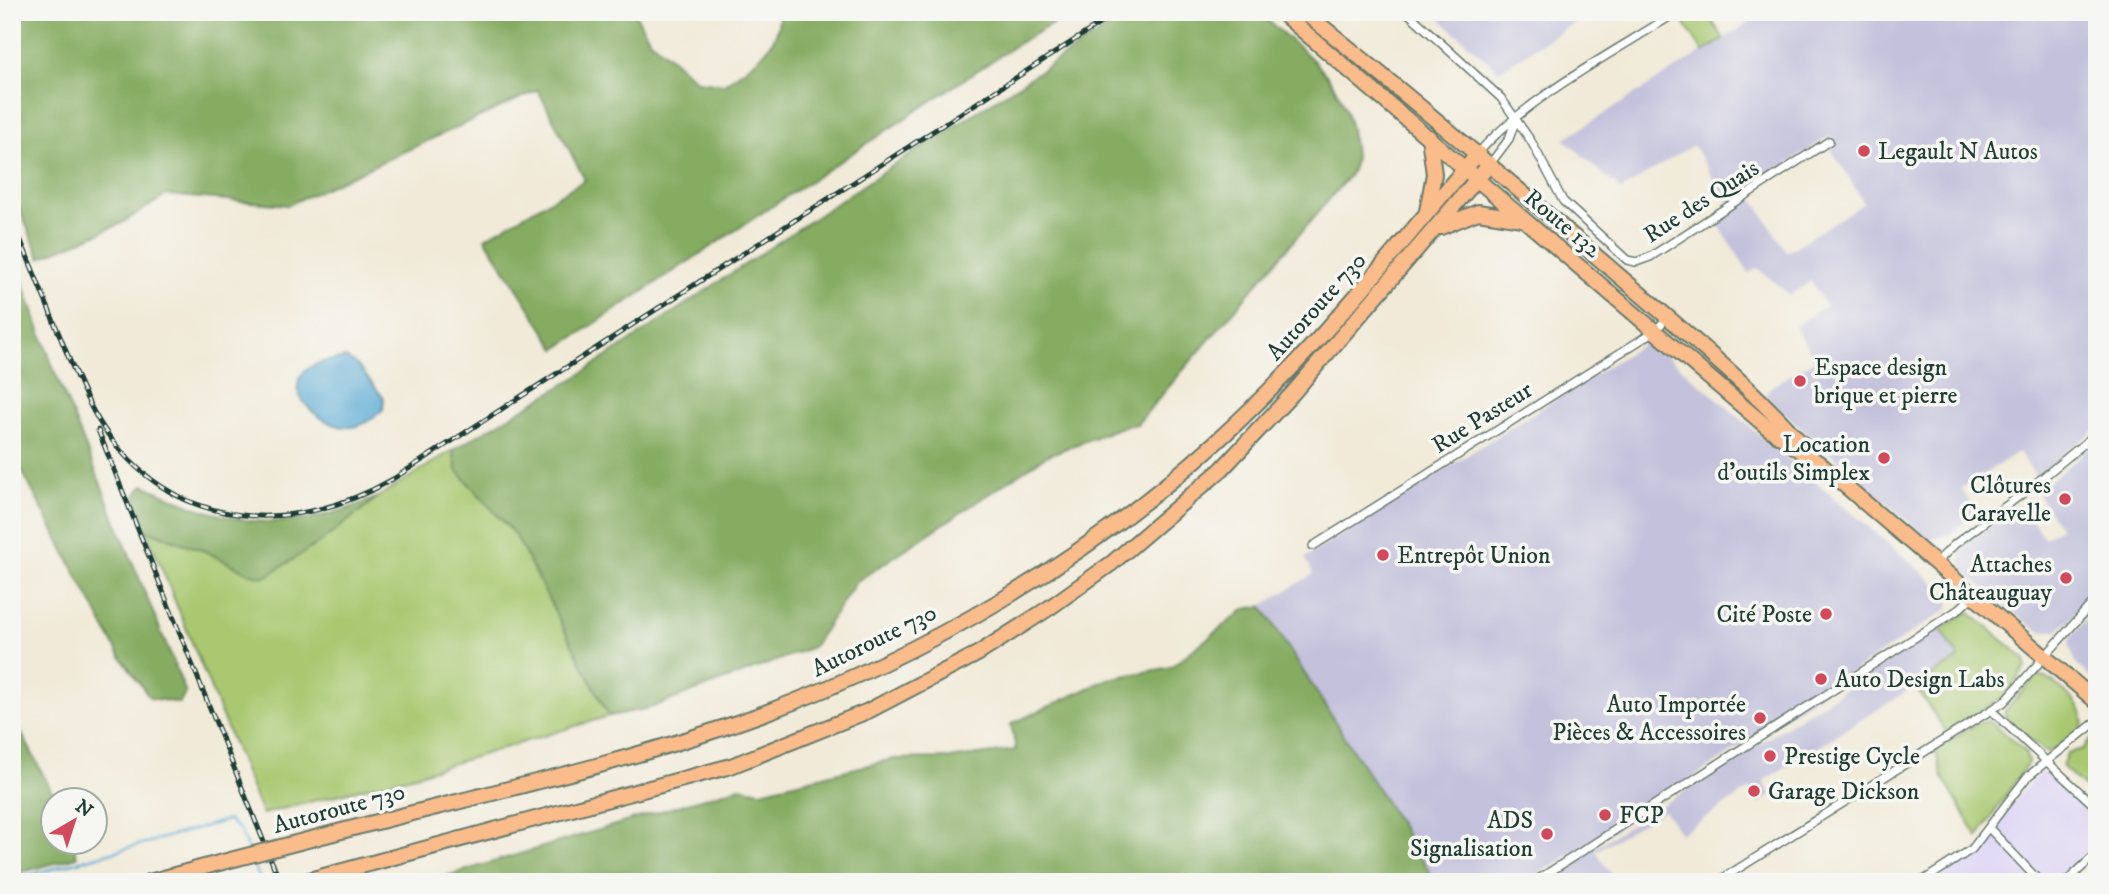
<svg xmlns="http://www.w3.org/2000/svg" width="2109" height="894" viewBox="0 0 2109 894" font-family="'IM FELL DW Pica',serif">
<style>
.built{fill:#ded5f5}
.industrial{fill:#c3c1db}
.green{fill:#a9c870;stroke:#648252;stroke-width:2}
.forest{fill:#86ac62;stroke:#52744b;stroke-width:2}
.water{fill:#5aaad4;stroke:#3c7484;stroke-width:2}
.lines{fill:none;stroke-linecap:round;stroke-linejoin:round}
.stream{stroke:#5aaad4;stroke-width:2.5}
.street-casing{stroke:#687a6d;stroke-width:10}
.highway-casing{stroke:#687a6d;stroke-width:18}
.street{stroke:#fff;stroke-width:7}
.highway{stroke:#f9bc8a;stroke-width:14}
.rail-casing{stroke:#1f3d34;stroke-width:5}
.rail{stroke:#f6f6f2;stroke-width:2.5;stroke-dasharray:8;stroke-linecap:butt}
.highway-bridge-casing{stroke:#687a6d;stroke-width:18;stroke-linecap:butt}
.highway-bridge{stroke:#f9bc8a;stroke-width:14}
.poi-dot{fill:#d1495b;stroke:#f6f6f2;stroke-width:2.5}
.labels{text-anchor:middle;stroke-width:7;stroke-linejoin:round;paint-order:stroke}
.poi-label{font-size:24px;fill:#1f3d34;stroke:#f6f6f2;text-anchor:start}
.street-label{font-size:24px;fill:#1f3d34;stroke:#f6f6f2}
</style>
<rect width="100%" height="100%" fill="#f6f6f2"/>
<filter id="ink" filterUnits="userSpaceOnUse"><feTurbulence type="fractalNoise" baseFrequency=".0143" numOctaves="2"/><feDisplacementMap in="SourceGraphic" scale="14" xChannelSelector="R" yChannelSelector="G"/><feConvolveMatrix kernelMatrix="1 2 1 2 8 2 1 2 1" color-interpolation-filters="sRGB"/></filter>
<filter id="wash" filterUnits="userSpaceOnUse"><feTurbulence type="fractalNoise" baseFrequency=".00686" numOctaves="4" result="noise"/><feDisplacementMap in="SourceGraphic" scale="28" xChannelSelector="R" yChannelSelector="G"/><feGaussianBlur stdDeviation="1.57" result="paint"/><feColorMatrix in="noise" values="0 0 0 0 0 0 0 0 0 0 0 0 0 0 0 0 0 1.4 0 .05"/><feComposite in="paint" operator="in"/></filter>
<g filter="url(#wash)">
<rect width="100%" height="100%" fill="#f1ead8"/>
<path class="built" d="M2043,771L2050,773L2097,815V841L2054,882H1932L1987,843L2019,795Z"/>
<path class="industrial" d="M1432,12H1590L1499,71Z
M1766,12H2097V428L2036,477L2019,452L1961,488L1977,514L1948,535L1929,540L1765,396L1771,387L1815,360L1795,326L1826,306L1811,281L1790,295L1757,268L1749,273L1716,221L1752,197L1787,252L1864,203L1830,147L1835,144L1830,136L1728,202L1693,145L1621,190L1564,139Z
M1650,342L1949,595V608L1598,841L1594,839L1526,882H1436L1262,606L1313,574L1305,558L1643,344Z
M2097,441V590L2059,630L2042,632L2029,625L1961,569L1960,553L1965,545L2021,505L2044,538L2060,528L2037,492Z
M2097,606V684L2076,663L2069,644L2072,636Z
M1941,629L1960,658L1763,781L1772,795L1759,803L1750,789L1680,834L1664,810L1596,851L1613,877L1606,882H1542L1586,849L1594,848Z"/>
<path class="green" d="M1684,12H1706L1724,39L1703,52L1679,15Z
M453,450L457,470L516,536L609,716L415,775L262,814L146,530L205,551L250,574L265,577L322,541L378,497Z
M1969,612L2025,659L2026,667L2005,696L1946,732L1915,686L1959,658L1941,629Z
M2038,674C2056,682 2088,706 2083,727L2052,751L2046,752L2008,722L2004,712Z
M1989,721L2025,751L2028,762L1978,837L1943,778L1935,750L1980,722Z
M2097,732V800L2062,766L2067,753L2083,749Z"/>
<path class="forest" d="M12,12H634L650,40L697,81L724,84C750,66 782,47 779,12L1070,14L1019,43L556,349L485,238L585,180L538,90L288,205L167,195L120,224L40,258L12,191Z
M1132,12H1258C1302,52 1342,73 1352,135C1355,151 1358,161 1349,176L1137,424L1124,426L1046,456L856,582L813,647L650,708L609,716L516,536L457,470L453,450L575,378L883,172Z
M12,252L53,367L186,693L179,703L150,698L117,651L12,452Z
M144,485C230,527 288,536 378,497L322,541L265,577L251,574L205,551L146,530L135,495Z
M1262,606L1436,882H427L740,787L761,791L893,759L956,758L1016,750L1011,724L1108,679L1171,667L1245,609Z
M12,715L56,799L52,800V842H73L77,857L12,875Z"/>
<path class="water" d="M346,358L357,365L384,398L383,410C372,419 360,429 344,427C323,425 281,394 305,371C316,361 332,360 346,358Z"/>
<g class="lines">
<path class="stream" d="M252,860L261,882
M12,880L228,820L240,830L248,851"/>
</g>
</g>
<g filter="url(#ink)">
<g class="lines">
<defs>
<path id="street" d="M1407,12L1501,98L1531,141L1563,201L1627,260L1636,262L1650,257L1829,141
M1478,153C1529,96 1613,53 1677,12
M1490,164L1509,139L1516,119
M1313,546L1655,331L1667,318
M1936,563L1955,544L2030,488L2097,433
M1991,710L2097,808
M1990,829L2040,882
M1534,882L1958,610L1973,596
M1717,882L2004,702L2097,598
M1921,882L1972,849L2027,777L2097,721
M2066,882L2097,853"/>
<path id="highway" d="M1281,12L1767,427L1820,464L2097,702
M1304,12C1408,95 1509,181 1610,268C1677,326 1747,381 1805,448
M1427,211L1434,174L1429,137
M1441,227L1478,212L1522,219
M311,839C461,799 617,767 762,714C928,653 1084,561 1215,443C1312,355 1393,252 1478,153
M149,882L219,863
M302,882L731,766L868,711L979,653L1049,608L1112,563L1222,469L1292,394L1490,164"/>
</defs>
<use href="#street" class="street-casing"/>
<use href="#highway" class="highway-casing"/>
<use href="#street" class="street"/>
<use href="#highway" class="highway"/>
<defs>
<path id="rail" d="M12,219L77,378
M74,370C84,393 94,416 109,436C180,533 296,535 393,479L1118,12
M98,430L280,882"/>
</defs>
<use href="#rail" class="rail-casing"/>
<use href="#rail" class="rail"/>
<defs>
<path id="highway-bridge" d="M219,863L311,839"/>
</defs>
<use href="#highway-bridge" class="highway-bridge-casing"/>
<use href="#highway-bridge" class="highway-bridge"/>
</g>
</g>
<g class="poi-dot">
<circle cx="1864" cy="151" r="7"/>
<circle cx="1800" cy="381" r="7"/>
<circle cx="1884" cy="458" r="7"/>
<circle cx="2065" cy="499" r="7"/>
<circle cx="1383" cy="555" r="7"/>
<circle cx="2066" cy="578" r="7"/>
<circle cx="1826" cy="614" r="7"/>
<circle cx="1821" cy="679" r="7"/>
<circle cx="1760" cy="718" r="7"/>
<circle cx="1770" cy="756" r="7"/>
<circle cx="1754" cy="791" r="7"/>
<circle cx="1605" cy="815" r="7"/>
<circle cx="1547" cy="834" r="7"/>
</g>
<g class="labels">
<g class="poi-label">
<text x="1878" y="159">Legault N Autos</text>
<text x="1814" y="375">Espace design<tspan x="1814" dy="28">brique et pierre</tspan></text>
<text x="1870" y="452" text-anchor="end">Location<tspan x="1870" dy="28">d'outils Simplex</tspan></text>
<text x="2051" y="493" text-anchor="end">Clôtures<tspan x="2051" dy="28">Caravelle</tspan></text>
<text x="1397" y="563">Entrepôt Union</text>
<text x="2052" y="572" text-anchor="end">Attaches<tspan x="2052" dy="28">Châteauguay</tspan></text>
<text x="1812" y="622" text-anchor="end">Cité Poste</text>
<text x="1835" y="687">Auto Design Labs</text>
<text x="1746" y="712" text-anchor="end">Auto Importée<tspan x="1746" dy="28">Pièces &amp; Accessoires</tspan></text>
<text x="1784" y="764">Prestige Cycle</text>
<text x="1768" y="799">Garage Dickson</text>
<text x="1619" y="823">FCP</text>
<text x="1533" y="828" text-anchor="end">ADS<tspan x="1533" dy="28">Signalisation</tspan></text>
</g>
<g class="street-label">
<text transform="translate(1701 201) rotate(-33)" y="8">Rue des Quais</text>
<text transform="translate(1563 223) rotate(40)" y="8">Route 132</text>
<text transform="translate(1316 306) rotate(-48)" y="8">Autoroute 730</text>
<text transform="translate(1482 417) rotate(-32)" y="8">Rue Pasteur</text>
<text transform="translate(874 640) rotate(-26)" y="8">Autoroute 730</text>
<text transform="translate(339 808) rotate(-15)" y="8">Autoroute 730</text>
</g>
</g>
<rect width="2109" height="894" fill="none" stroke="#f6f6f2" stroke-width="42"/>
<g transform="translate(74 821) rotate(39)"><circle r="33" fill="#f6f6f2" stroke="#a0aca6" stroke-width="2"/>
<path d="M0-5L12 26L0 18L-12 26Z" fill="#d1495b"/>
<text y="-10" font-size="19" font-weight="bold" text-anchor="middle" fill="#1f3d34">N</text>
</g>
</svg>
